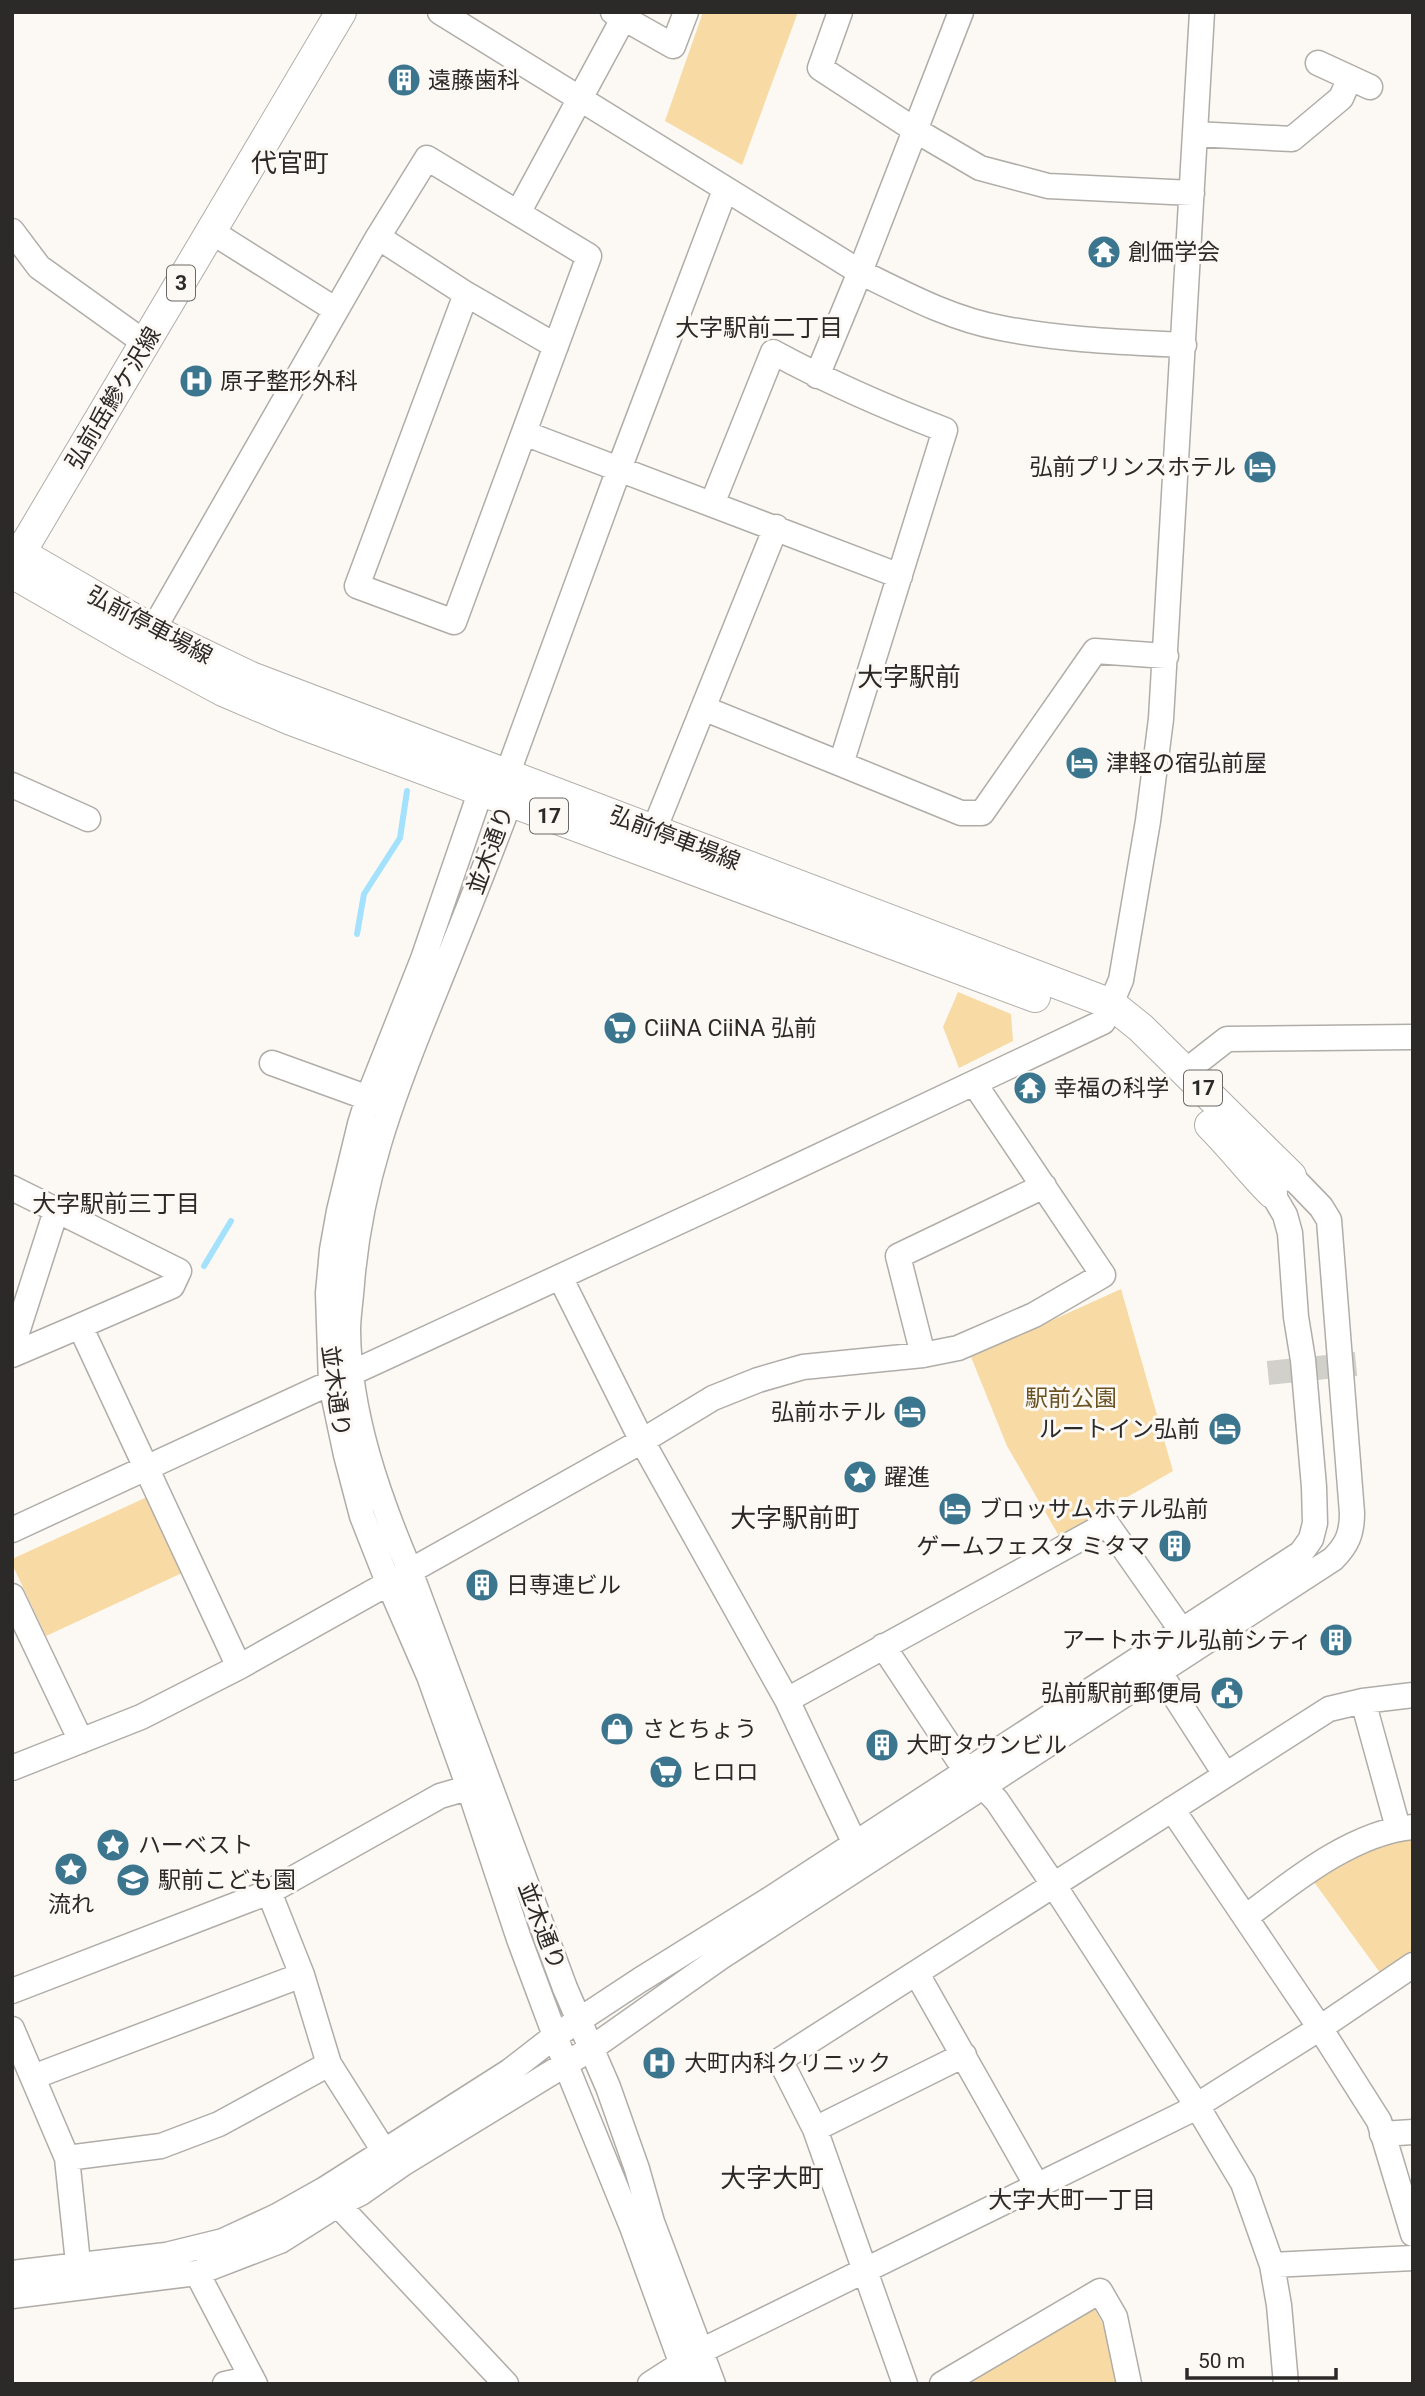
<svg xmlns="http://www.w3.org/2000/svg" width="1425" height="2396" viewBox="0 0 1425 2396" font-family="Roboto,'Noto Sans JP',sans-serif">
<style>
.green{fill:#f8daa5}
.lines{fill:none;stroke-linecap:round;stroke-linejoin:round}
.stream{stroke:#a4e1fc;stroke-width:6}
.minor-tunnel{stroke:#d2d0cb;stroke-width:24;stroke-dasharray:24 12;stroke-linecap:butt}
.minor-casing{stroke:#b0ada9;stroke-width:27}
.major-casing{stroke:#b0ada9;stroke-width:32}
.minor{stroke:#fff;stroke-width:24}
.major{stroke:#fff;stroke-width:30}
.labels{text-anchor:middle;stroke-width:6;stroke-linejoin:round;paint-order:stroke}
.shield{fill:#fcf9f4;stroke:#6a6865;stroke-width:2}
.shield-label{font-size:21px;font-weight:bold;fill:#2b2a28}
.poi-label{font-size:23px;fill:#2b2a28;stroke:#fcf9f4;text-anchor:start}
.street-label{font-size:23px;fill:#2b2a28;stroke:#fcf9f4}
.park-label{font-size:23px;fill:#6a5222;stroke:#fcf9f4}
.neighbourhood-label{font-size:24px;fill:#2b2a28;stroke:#fcf9f4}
.quarter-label{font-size:26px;fill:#2b2a28;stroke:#fcf9f4}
</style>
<rect width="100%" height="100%" fill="#fcf9f4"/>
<path class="green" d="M703,12H798L742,165L665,121Z
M958,992L1011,1014L1013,1041L959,1068L943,1027Z
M1121,1289L1173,1471L1059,1536L1007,1446L971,1357Z
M147,1497L182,1573L46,1636L12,1564V1559Z
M1413,1834V1952L1381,1974L1314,1882L1381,1842Z
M1093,2305L1110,2338L1116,2384H969Z"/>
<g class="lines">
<path class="stream" d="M357,934L364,894L400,838L407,791
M204,1266L231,1221"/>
<path class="minor-tunnel" d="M1268,1373L1356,1364"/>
<defs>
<path id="minor" d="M440,12L860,272C905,294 951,319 1001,328C1061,340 1122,342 1184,345
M613,12L673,46L686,12
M840,12L820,68L915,130L980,168L1048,186L1192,193
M1318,63L1370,87
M1195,134L1292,139L1341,98L1350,78
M518,213L623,19
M12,231L39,267L145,343
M212,232L336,310
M466,294L357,586L454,622L589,256L427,158L378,237L466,294L556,346
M817,376L860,272L961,12
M524,433L900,576
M153,630L378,237
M703,708L841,764L945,430C885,407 830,383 773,352L712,504
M841,764L961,813H982L1095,651L1166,656
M497,781L481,790L423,959L368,1098L360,1124L339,1211L332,1250L328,1293L331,1384L346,1455L362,1516L388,1582L429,1676L469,1788L519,1939L566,2065L632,2227L689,2384
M12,785L88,819
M654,830L776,527
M272,1063L382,1103
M1186,1071L1227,1039L1413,1037
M12,1188L179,1271L172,1286L80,1326L239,1667L642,1441L713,1398L758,1380L803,1367L923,1355L958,1348L1034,1315L1103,1275L974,1083
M560,1277L642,1441L787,1700L855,1844
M12,1348L56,1211
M12,1355L80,1326
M923,1355L898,1256L1044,1186
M12,1530L726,1200L1103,1022L1121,980L1148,821L1161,719L1202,12
M12,1596L81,1741
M883,1646L958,1759L997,1801L1053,1884L1197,2106L1243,2183L1272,2265L1279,2305L1286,2384
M1160,1673L1225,1774
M787,1700L1107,1524L1182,1631
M1363,1701L1398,1828
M12,1768L141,1717L239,1667
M1172,1809L1320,2028L1379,2121L1413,2234
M269,1892L302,1975L329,2064L384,2151
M1246,1917C1292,1882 1353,1832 1413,1827
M917,1974L1037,2186
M12,1991L269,1892L440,1796L484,1783
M12,2029L67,2158L80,2282
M33,2077L302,1975
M815,2129L964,2055
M1382,2134L1413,2132
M67,2158L161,2146L219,2124L329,2064
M327,2193L506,2384
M1272,2265L1413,2258
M12,2273L166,2255L223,2241L277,2216L325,2189L510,2071L555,2036L640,1980L767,1901L1301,1553L1311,1539L1315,1523L1314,1487L1303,1360L1296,1317L1290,1233L1285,1215L1272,1193
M197,2273L255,2384
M12,2296L197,2273L280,2241L337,2205L361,2193L404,2163L592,2048L721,1957L1333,1559C1347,1545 1352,1534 1352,1513L1329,1220L1321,1207L1291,1176
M225,2384L252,2378
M650,2384L701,2351L1185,2113L1320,2028L1413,1965
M713,2384L652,2222L637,2169L608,2087L565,1988L410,1571C378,1496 349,1414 348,1331C348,1315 351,1299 352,1283C360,1184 391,1100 428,1009C456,940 484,871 510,801L507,775L619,469L725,190
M905,2384L815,2129L780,2060L1329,1709L1363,1701L1413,1695
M942,2384L1100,2291L1115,2317L1129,2384"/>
<path id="major" d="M12,548L153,630L251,677L1111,1004L1141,1028L1291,1176
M12,567L341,12
M12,573L132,642L223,691L291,720L1035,997
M1210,1125C1232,1147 1250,1171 1272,1193"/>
</defs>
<use href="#minor" class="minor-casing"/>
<use href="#major" class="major-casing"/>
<use href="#minor" class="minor"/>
<use href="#major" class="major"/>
</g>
<defs>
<symbol id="building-disc" viewBox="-11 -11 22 22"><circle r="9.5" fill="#3b768e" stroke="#fcf9f4"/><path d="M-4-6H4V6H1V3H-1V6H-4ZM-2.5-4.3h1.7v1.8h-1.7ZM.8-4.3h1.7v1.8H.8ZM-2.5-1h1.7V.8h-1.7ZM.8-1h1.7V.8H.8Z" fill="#fff"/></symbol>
<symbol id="temple-disc" viewBox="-11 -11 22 22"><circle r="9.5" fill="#3b768e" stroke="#fcf9f4"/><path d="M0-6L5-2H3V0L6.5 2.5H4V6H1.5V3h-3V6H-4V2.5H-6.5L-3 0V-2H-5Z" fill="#fff"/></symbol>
<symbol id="hospital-disc" viewBox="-11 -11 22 22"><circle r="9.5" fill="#3b768e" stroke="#fcf9f4"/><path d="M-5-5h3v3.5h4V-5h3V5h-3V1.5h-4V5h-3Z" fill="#fff"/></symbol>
<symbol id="hotel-disc" viewBox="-11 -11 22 22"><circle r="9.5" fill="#3b768e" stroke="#fcf9f4"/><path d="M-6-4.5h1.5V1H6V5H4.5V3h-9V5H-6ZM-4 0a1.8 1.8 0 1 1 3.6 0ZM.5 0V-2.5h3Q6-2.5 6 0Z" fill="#fff"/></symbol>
<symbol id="supermarket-disc" viewBox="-11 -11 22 22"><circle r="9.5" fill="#3b768e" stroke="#fcf9f4"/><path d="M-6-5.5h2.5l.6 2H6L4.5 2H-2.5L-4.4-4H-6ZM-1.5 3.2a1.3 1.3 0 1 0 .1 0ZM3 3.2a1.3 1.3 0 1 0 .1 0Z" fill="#fff"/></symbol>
<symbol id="sight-disc" viewBox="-11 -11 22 22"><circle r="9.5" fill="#3b768e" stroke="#fcf9f4"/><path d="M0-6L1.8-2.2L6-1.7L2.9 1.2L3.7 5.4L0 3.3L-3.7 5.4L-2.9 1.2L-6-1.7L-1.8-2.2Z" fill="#fff"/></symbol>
<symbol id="civic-disc" viewBox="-11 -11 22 22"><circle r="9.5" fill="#3b768e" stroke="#fcf9f4"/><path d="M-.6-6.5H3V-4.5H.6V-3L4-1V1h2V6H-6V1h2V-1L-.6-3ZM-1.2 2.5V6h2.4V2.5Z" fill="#fff"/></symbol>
<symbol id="shop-disc" viewBox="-11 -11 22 22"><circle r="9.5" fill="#3b768e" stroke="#fcf9f4"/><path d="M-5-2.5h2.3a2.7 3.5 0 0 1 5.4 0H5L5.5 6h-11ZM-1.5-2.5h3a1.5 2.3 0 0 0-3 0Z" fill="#fff"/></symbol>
<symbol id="school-disc" viewBox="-11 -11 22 22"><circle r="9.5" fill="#3b768e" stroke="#fcf9f4"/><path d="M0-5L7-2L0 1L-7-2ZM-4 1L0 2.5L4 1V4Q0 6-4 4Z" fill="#fff"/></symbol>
</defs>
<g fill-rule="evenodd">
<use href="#building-disc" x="385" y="61" width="38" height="38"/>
<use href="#temple-disc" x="1085" y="233" width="38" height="38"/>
<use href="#hospital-disc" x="177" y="362" width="38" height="38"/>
<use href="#hotel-disc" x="1241" y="448" width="38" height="38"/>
<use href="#hotel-disc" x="1063" y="744" width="38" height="38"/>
<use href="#supermarket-disc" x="601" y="1009" width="38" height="38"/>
<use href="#temple-disc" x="1011" y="1069" width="38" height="38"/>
<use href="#hotel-disc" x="891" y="1393" width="38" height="38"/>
<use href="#hotel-disc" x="1206" y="1410" width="38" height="38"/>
<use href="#sight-disc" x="841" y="1458" width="38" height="38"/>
<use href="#hotel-disc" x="936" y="1490" width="38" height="38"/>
<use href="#building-disc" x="1156" y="1527" width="38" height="38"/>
<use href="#building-disc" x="463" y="1566" width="38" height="38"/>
<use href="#building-disc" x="1317" y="1621" width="38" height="38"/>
<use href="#civic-disc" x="1208" y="1674" width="38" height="38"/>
<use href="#shop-disc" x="598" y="1710" width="38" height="38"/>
<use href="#building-disc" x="863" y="1726" width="38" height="38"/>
<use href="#supermarket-disc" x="647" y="1753" width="38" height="38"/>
<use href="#sight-disc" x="94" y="1826" width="38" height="38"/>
<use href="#sight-disc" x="52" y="1850" width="38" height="38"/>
<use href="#school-disc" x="114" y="1861" width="38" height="38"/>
<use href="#hospital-disc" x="640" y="2044" width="38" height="38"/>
</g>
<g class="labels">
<g class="shield">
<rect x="167" y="265.5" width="28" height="35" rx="5"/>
<rect x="530" y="798.5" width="38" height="35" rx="5"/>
<rect x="1184" y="1070.5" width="38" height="35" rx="5"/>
</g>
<g class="shield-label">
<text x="181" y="290">3</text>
<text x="549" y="823">17</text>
<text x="1203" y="1095">17</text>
</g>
<g class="poi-label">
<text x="428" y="88">遠藤歯科</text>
<text x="1128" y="260">創価学会</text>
<text x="220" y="389">原子整形外科</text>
<text x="1236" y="475" text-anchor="end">弘前プリンスホテル</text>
<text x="1106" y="771">津軽の宿弘前屋</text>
<text x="644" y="1036">CiiNA CiiNA 弘前</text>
<text x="1054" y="1096">幸福の科学</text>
<text x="886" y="1420" text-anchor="end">弘前ホテル</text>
<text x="1200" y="1437" text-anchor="end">ルートイン弘前</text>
<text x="884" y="1485">躍進</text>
<text x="979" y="1517">ブロッサムホテル弘前</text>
<text x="1150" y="1554" text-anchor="end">ゲームフェスタ ミタマ</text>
<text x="506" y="1593">日専連ビル</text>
<text x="1312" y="1648" text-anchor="end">アートホテル弘前シティ</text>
<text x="1202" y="1701" text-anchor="end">弘前駅前郵便局</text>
<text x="642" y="1737">さとちょう</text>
<text x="906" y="1753">大町タウンビル</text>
<text x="690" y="1780">ヒロロ</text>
<text x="138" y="1853">ハーベスト</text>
<text x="158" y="1888">駅前こども園</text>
<text x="71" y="1912" text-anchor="middle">流れ</text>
<text x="684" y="2071">大町内科クリニック</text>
</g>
<g class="street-label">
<text transform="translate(113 398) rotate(-59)" y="8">弘前岳鰺ケ沢線</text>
<text transform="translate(150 625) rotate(28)" y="8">弘前停車場線</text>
<text transform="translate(675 838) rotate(21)" y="8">弘前停車場線</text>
<text transform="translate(490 850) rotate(-70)" y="8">並木通り</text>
<text transform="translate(336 1391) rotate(82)" y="8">並木通り</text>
<text transform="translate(542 1926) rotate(69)" y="8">並木通り</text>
</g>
<g class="park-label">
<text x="1071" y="1406">駅前公園</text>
</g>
<g class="neighbourhood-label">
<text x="759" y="336">大字駅前二丁目</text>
<text x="116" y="1212">大字駅前三丁目</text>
<text x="1072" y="2208">大字大町一丁目</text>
</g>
<g class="quarter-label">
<text x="290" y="172">代官町</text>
<text x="909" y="686">大字駅前</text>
<text x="795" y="1527">大字駅前町</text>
<text x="772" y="2187">大字大町</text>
</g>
</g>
<rect width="1425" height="2396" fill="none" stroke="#2b2a28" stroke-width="28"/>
<path d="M1187 2368v10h149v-10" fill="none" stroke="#2b2a28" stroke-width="3.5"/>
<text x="1198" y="2368" font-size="21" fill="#2b2a28" stroke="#fcf9f4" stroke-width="5" paint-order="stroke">50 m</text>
</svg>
